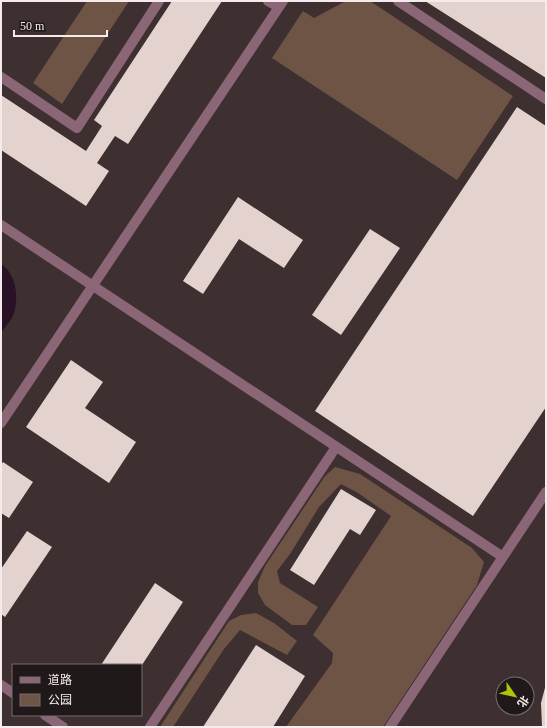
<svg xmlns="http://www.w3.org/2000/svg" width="547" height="728" viewBox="0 0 547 728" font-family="'Times New Roman','Noto Sans SC',serif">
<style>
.green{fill:#6e5444}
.water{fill:#291127}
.building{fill:#e4d2ce}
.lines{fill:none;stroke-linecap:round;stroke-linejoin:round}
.minor{stroke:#8a6676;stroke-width:10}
</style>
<rect width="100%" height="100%" fill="#3e2f31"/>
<path class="green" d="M87,1H129L62,104L33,83Z
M346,1H370L513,96L457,180L272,58L303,11L314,18Z
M335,467L360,474L472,548L484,562L477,585L383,727H286L332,663L333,653L313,635L391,516L358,493L341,484L319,507L290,554L277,571L280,583L318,607L306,625H292L265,605L258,593V582L265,566L325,476Z
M256,613L274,623L297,641L287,655L240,630L224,649L173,727H160L229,621L241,615Z"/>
<path class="water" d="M1,264C17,274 20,301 12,318C9,323 4,328 1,333Z"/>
<path class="building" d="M172,1H222L128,144L115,136L97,163L109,171L86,206L1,150V95L86,151L102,126L94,120Z
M425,1H546V78Z
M517,107L546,126V407L473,516L315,411Z
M238,197L303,240L284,268L239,239L203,294L183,281Z
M370,229L400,248L341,335L312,315Z
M71,360L103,382L85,408L136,442L109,483L26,427Z
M3,462L33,482L9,518L1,513V465Z
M341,489L376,510L360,535L350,529L314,585L290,570Z
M27,531L52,547L5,617L1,614V569Z
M155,583L183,602L142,665H101Z
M256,645L305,676L273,727H203Z
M546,684V727H542L541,703Z"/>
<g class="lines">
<path class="minor" d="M268,1L279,7
M398,1L546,99
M1,77L77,128L159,1
M1,225L503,557
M1,423L283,1
M1,685L13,693
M45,715L63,727
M150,727L336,447
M390,727L546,492"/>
</g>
<rect width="547" height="728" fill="none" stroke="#f5ebec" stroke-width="4"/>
<rect x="12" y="664" width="130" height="52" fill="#20191a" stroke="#756d6e"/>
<rect x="20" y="677" width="20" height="6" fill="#8a6676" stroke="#756d6e"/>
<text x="48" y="684" font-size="12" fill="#f5ebec">道路</text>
<rect x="20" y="694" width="20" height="12" fill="#6e5444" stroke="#756d6e"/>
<text x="48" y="704" font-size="12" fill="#f5ebec">公园</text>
<g transform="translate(515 696) rotate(124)"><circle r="19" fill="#20191a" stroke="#756d6e"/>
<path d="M0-3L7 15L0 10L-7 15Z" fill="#afc505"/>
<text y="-6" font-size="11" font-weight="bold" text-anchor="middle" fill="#f5ebec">北</text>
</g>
<path d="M14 30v6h93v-6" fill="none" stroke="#f5ebec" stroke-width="2"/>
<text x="20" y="30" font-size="12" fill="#f5ebec" stroke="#20191a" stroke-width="3" paint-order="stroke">50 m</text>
</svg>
